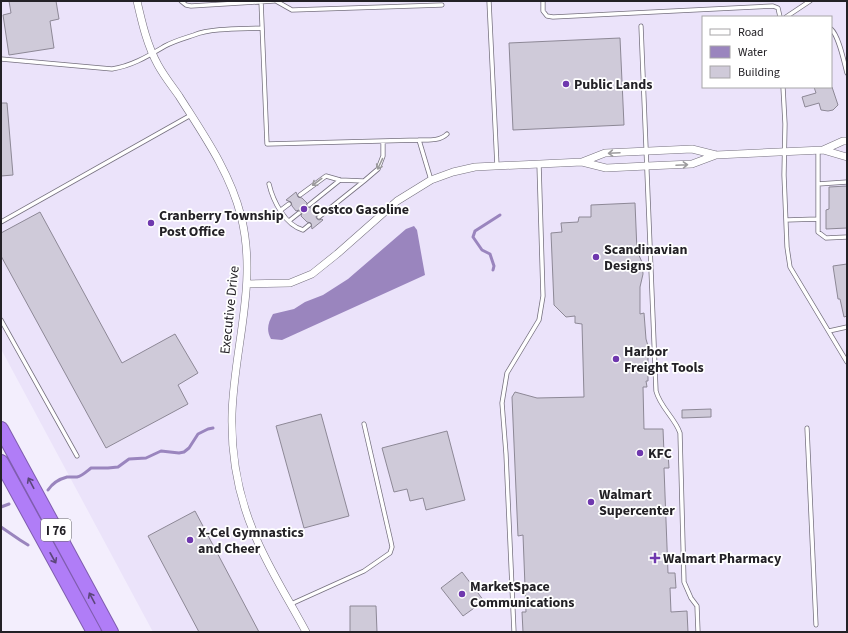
<svg xmlns="http://www.w3.org/2000/svg" width="848" height="633" viewBox="0 0 848 633" font-family="'Source Sans 3',sans-serif">
<style>
.built{fill:#ebe3fa;fill-rule:evenodd}
.water{fill:#9a85be}
.lines{fill:none;stroke-linecap:round;stroke-linejoin:round}
.stream{stroke:#9a85be;stroke-width:3}
.building{fill:#cfcad9;stroke:#8d8896}
.lane-casing{stroke:#75707e;stroke-width:5}
.street-casing{stroke:#75707e;stroke-width:8}
.highway-casing{stroke:#7f5dae;stroke-width:16}
.lane{stroke:#fff;stroke-width:3.5}
.street{stroke:#fff;stroke-width:7}
.highway{stroke:#b07df7;stroke-width:14}
.oneway{stroke:#9c9b9d}
.oneway2{stroke:#5b467a}
.poi-dot{fill:#6f38ae;stroke:#fff;stroke-width:1.5}
.labels{text-anchor:middle;stroke-width:3.5;stroke-linejoin:round;paint-order:stroke}
.shield{fill:#fff;stroke:#656467;stroke-width:1}
.shield-label{font-size:13px;font-weight:bold;fill:#232126}
.poi-label{font-size:14px;font-weight:bold;fill:#232126;stroke:#fff;text-anchor:start}
.street-label{font-size:14px;fill:#232126;stroke:#fff}
</style>
<rect width="100%" height="100%" fill="#f3eefd"/>
<path class="built" d="M1,1H847V632H153L1,349ZM703,17H831V87H703Z"/>
<path class="water" d="M414,226L417,230L425,275L282,340L271,339C266,330 268,323 273,314L294,309L305,302L323,295L348,279L406,229Z"/>
<g class="lines">
<path class="stream" d="M493,270L494,266L490,254L482,250L473,237L475,231L500,215
M48,490C52,484 59,479 67,477C70,477 74,477 77,477C82,476 87,471 91,468H108L118,467L129,459L146,458L161,451L179,453L184,452L189,448L198,434L208,429L213,428
M1,507L9,504
M1,527L20,540L28,545"/>
</g>
<path class="building" d="M9,1H56L59,19L50,21L54,48L9,55L3,15L11,13Z
M620,38L624,125L513,130L509,43Z
M814,87H832L838,105L833,110L828,111L821,110L819,103L805,107L802,97L816,93Z
M1,103H7L13,175L1,176Z
M847,186V228L826,229V210L829,209V187Z
M296,192L298,197L302,198L307,203V207L311,208L317,214L316,217L317,219L319,220L322,219L323,220L312,229L311,223L307,222L301,216L302,213L301,211L299,210L296,211L292,206L291,202L286,200Z
M635,203L637,251L642,262L643,274L640,287V314L644,313L646,339L648,346V381H646L647,387H643L644,429H663L664,453H668L669,468H664L668,573H675L676,588H670L671,612L687,611L688,632H523L522,612H526L523,535L518,536L512,397L515,392L537,398L584,397L582,324L575,323V316L566,317L554,305L551,233L562,232L561,223L578,222L579,217H591V205Z
M40,212L122,363L175,334L198,373L178,385L188,404L106,448L1,256V233Z
M847,264V316L844,317L840,299H838L833,266Z
M711,409V417L682,418V410Z
M321,414L349,516L304,528L276,426Z
M447,431L465,500L426,510L423,498L410,501L407,489L394,492L382,448Z
M195,511L259,632H199L148,536Z
M462,572L484,601L463,616L441,588Z
M350,606H376L377,632H350Z"/>
<g class="lines">
<defs>
<path id="lane" d="M181,1L186,5L191,6L274,1
M261,1L267,144L419,140C429,140 440,141 447,134
M276,1L292,10L442,5
M489,1L497,166
M543,1V11L547,16L553,17L773,6L778,8L780,17
M786,17L810,1
M641,26L656,391C660,407 675,418 680,433L684,582L691,598L697,606L698,632
M831,29C839,36 844,62 847,73
M1,59L112,69C132,66 148,56 165,46C174,41 185,38 194,35C212,28 242,29 262,28
M783,87L785,124L784,175L787,247L790,267L847,362
M419,140L431,180
M269,184C273,201 285,225 303,230L309,225
M818,184L847,182
M300,195L326,176L340,180L363,181
M309,205L340,180
M281,210L289,204
M319,217L364,181L378,169L383,156V141
M818,219V232L826,238L847,237
M786,220L818,219V150
M289,221L299,213
M1,222L191,115
M1,320L77,456
M829,331L847,327
M807,428L816,625
M291,604L364,571L390,553L392,547L391,542L364,424
M514,632L506,454L502,403L507,373L539,320L543,296L539,164"/>
<path id="street" d="M137,1C142,23 147,45 158,65C164,76 172,86 179,96C203,134 230,172 241,216C258,283 234,347 232,414C231,455 238,495 254,533C267,566 289,600 306,632
M823,150L847,157
M582,162L606,168L647,166L692,164L716,155
M247,284L290,283L312,274L337,254L397,201L431,180L453,172L475,167L582,162L605,153L692,149L716,155L823,150L843,141H847"/>
<path id="highway" d="M1,429L111,632
M1,462L94,632"/>
</defs>
<use href="#lane" class="lane-casing"/>
<use href="#street" class="street-casing"/>
<use href="#highway" class="highway-casing"/>
<use href="#lane" class="lane"/>
<use href="#street" class="street"/>
<use href="#highway" class="highway"/>
</g>
<defs><path id="oneway-shaft" d="M-6 0H5M1.5-3L5.5 0L1.5 3" fill="none" stroke-width="1.6" stroke-linecap="round" stroke-linejoin="round"/></defs>
<g class="oneway">
<use href="#oneway-shaft" transform="translate(614 153) rotate(177)"/>
<use href="#oneway-shaft" transform="translate(380 164) rotate(115)"/>
<use href="#oneway-shaft" transform="translate(682 165) rotate(-3)"/>
<use href="#oneway-shaft" transform="translate(317 182) rotate(143)"/>
</g>
<g class="oneway2">
<use href="#oneway-shaft" transform="translate(31 483) rotate(-118)"/>
<use href="#oneway-shaft" transform="translate(53 558) rotate(61)"/>
<use href="#oneway-shaft" transform="translate(92 598) rotate(-118)"/>
</g>
<g class="poi-dot">
<circle cx="566" cy="84" r="4"/>
<circle cx="304" cy="209" r="4"/>
<circle cx="151" cy="223" r="4"/>
<circle cx="596" cy="257" r="4"/>
<circle cx="616" cy="359" r="4"/>
<circle cx="640" cy="453" r="4"/>
<circle cx="591" cy="502" r="4"/>
<circle cx="190" cy="540" r="4"/>
<path d="M653 552h4v4h4v4h-4v4h-4v-4h-4v-4h4z"/>
<circle cx="462" cy="594" r="4"/>
</g>
<g class="labels">
<rect class="shield" x="41" y="519" width="30" height="22" rx="3"/>
<g class="shield-label">
<text x="56" y="535">I 76</text>
</g>
<g class="poi-label">
<text x="574" y="89">Public Lands</text>
<text x="312" y="214">Costco Gasoline</text>
<text x="159" y="220">Cranberry Township<tspan x="159" dy="16">Post Office</tspan></text>
<text x="604" y="254">Scandinavian<tspan x="604" dy="16">Designs</tspan></text>
<text x="624" y="356">Harbor<tspan x="624" dy="16">Freight Tools</tspan></text>
<text x="648" y="458">KFC</text>
<text x="599" y="499">Walmart<tspan x="599" dy="16">Supercenter</tspan></text>
<text x="198" y="537">X-Cel Gymnastics<tspan x="198" dy="16">and Cheer</tspan></text>
<text x="663" y="563">Walmart Pharmacy</text>
<text x="470" y="591">MarketSpace<tspan x="470" dy="16">Communications</tspan></text>
</g>
<g class="street-label">
<text transform="translate(229 310) rotate(-84)" y="5">Executive Drive</text>
</g>
</g>
<rect width="848" height="633" fill="none" stroke="#232126" stroke-width="4"/>
<rect x="702" y="16" width="130" height="72" fill="#ffffff" stroke="#a7a6a8"/>
<rect x="710" y="29" width="20" height="6" fill="#ffffff" stroke="#a7a6a8"/>
<text x="738" y="36" font-size="12" fill="#232126">Road</text>
<rect x="710" y="46" width="20" height="12" fill="#9a85be" stroke="#a7a6a8"/>
<text x="738" y="56" font-size="12" fill="#232126">Water</text>
<rect x="710" y="66" width="20" height="12" fill="#cfcad9" stroke="#a7a6a8"/>
<text x="738" y="76" font-size="12" fill="#232126">Building</text>
</svg>
